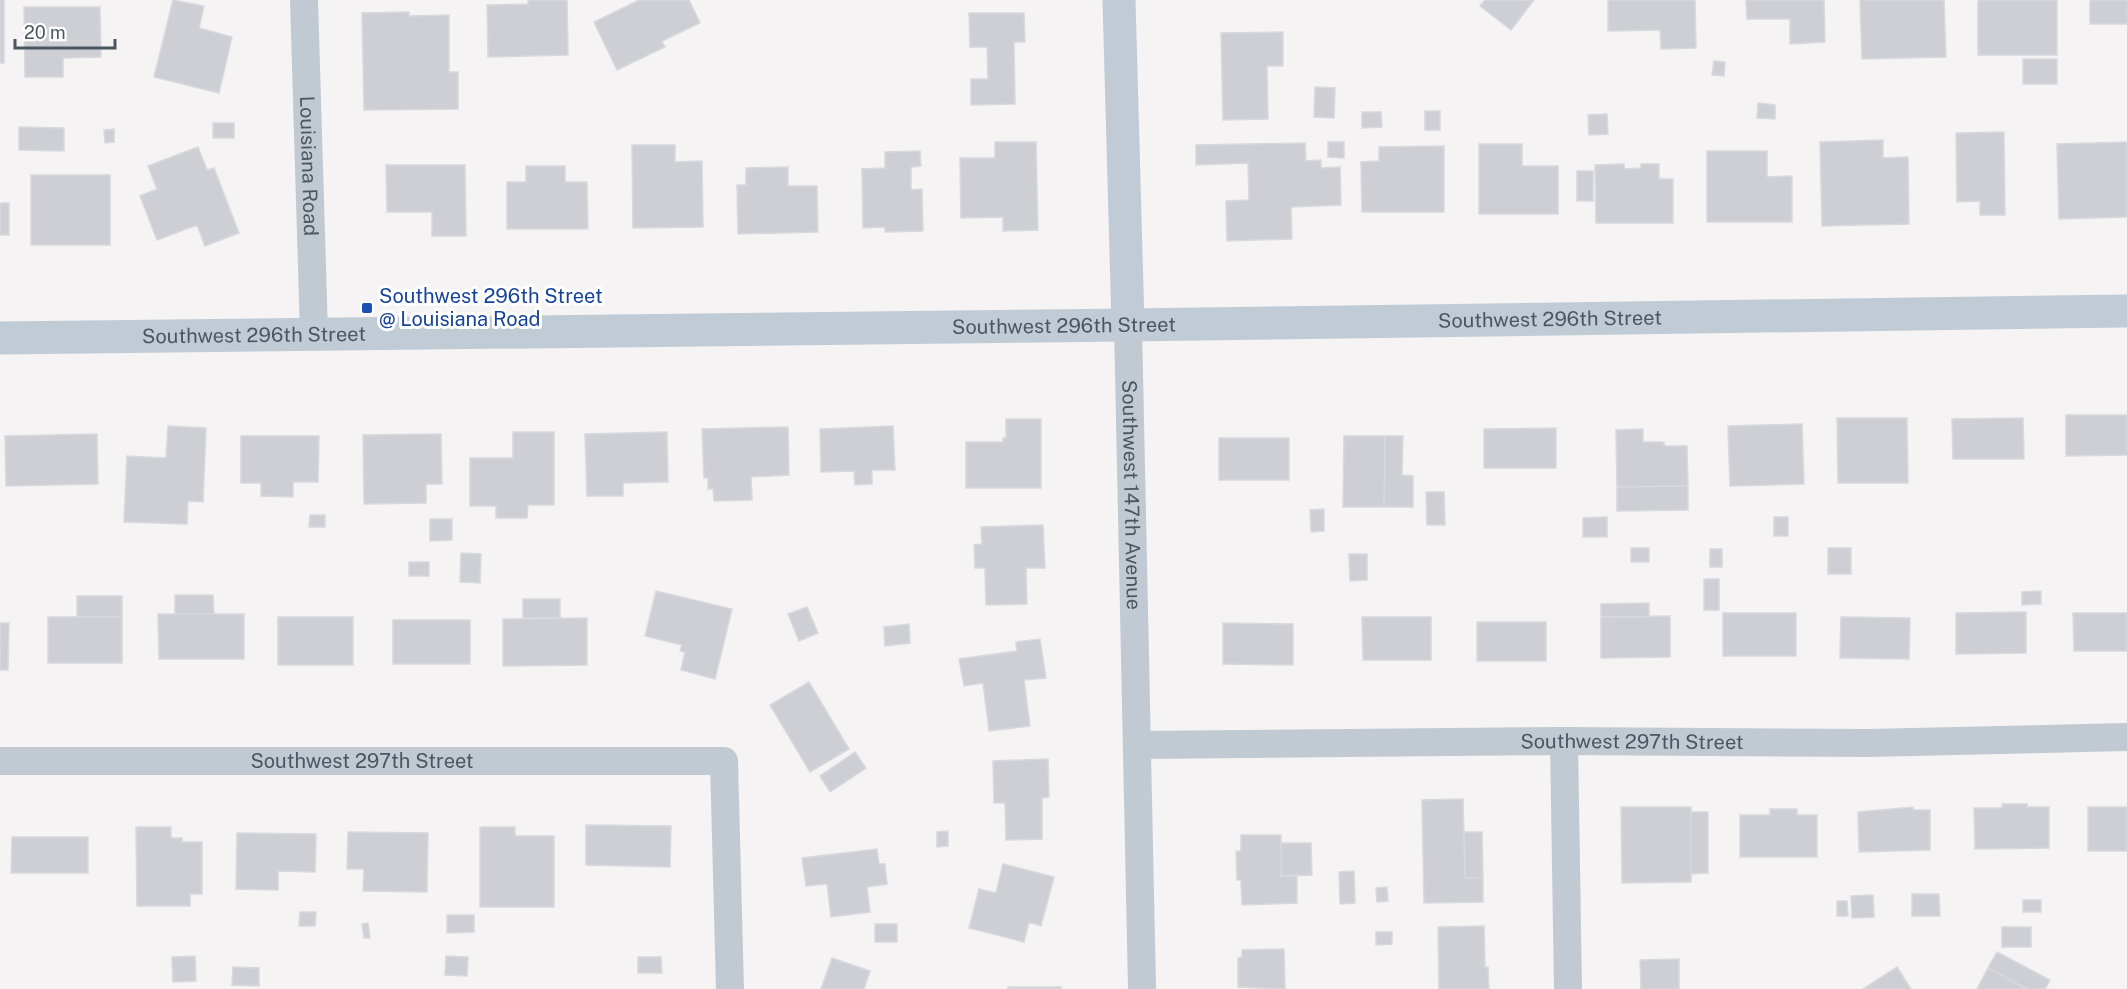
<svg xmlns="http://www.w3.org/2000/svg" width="2127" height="989" viewBox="0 0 2127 989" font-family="'Public Sans',sans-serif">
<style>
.building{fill:#cdcfd5;stroke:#d7d9de;stroke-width:1.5}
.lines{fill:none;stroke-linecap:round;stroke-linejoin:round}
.street{stroke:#c1cad2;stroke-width:28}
.secondary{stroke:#c1cbd6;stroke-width:33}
.transit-dot{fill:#1a4fb4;stroke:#fff;stroke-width:2}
.labels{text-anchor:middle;stroke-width:6;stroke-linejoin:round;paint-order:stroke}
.street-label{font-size:20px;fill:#4a5661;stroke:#fff}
.transit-label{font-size:20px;fill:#164399;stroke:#fff;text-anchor:start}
</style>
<rect width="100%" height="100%" fill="#f5f3f3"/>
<path class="building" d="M0,0H4V63H0Z
M173,0L204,6L199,28L232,37L219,93L154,77Z
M528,0H567L568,55L488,57L487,5L528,4Z
M639,0H689L700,23L662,41L665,47L617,70L594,22Z
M1485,0H1534L1511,30L1480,6Z
M1608,0H1695L1696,48L1661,49L1660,30L1608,31Z
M1746,0H1824L1825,42L1790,44V19H1747Z
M1860,0H1944L1946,57L1862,59Z
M1978,0H2057V55H1978Z
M2090,0H2127V24H2090Z
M24,7H100L101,57L63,58V77H25Z
M409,12V16L449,15V72H458V109L364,110L362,13Z
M969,13H1024L1025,42H1014L1015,104L971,105V79H988L987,47H970Z
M1283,32V66H1267L1268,119L1223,120L1221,33Z
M2023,59H2057V84H2023Z
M1714,61L1725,62L1724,76L1712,75Z
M1315,87L1335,88L1334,118L1314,117Z
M1758,103L1775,105V119L1757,118Z
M1425,111H1440V130H1425Z
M1362,112H1381L1382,127L1362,128Z
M1607,114L1608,134L1589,135L1588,115Z
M213,123H234V138H213Z
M19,127L64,128V151L19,150Z
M114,129V142L105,143L104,130Z
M2004,132L2005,215H1980V201L1957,202L1956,133Z
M1883,140V158L1908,157L1909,224L1822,226L1820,142Z
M995,142H1036L1038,230L1003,231V217L961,218L960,158H995Z
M1328,142H1344V158L1328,157Z
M2127,142V217L2059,219L2057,144Z
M1305,143L1306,161L1321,160V168L1340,167L1341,205L1291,207L1292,239L1227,241L1226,201L1249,200L1248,163L1196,165V145Z
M1479,144H1522V166H1558V214H1479Z
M632,145H675V162L702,161L703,227L633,228Z
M1444,146V212H1362L1361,162L1379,161V147Z
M198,147L207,170L214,168L239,233L205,246L197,225L157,240L140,196L157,189L148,166Z
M920,151L921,166L911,167V190L922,189L923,231L885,232V227L863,228L862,169L885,168V152Z
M1707,151H1767V177L1792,176V222H1707Z
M1624,164V169L1641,168V164H1659V179H1673V223H1596L1595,165Z
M386,165H465L466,236H432V212H387Z
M526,166H565V182H587L588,229H507V182H526Z
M788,167V186H817L818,232L738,234L737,185H746V168Z
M1577,171H1593V201H1577Z
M31,175H110V245H31Z
M0,203H9V235H0Z
M2066,415H2127V455L2066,456Z
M1837,418H1907L1908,483H1838Z
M2023,418L2024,459H1953L1952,419Z
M1006,419H1041V488H966V442H1003V438H1006Z
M1802,424L1804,484L1730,486L1728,426Z
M168,426L206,428L203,502L188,501L187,524L124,522L127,456L166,458Z
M893,426L895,470H872V484L855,485L854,471L821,472L820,429Z
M788,427L789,475L751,477L752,500L714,501L713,489H708V478H704L702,429Z
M1556,428V468H1484V429Z
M1643,429V442H1664V446H1687L1688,486L1617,487L1616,430Z
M513,432H554V505H528L527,518H496V506H470V458H513Z
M667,432L668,482L623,483V496H587L585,434Z
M97,434L98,484L6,486L5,436Z
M441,434L442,484H426V503L364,504L363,435Z
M241,436H319L318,482H293V497L261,496V483H241Z
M1344,436H1385L1384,507H1343Z
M1385,436H1403L1402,475L1413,476V507H1384Z
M1219,438H1289V480H1219Z
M1688,486V510L1617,511V487Z
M1426,492H1444L1445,525H1427Z
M1324,509V531L1311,532L1310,510Z
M310,515H325V527H309Z
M1607,517V537H1583V518Z
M1774,517H1788V536H1774Z
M430,519H452V540L430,541Z
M1043,525L1045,568H1026L1027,604L986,605L985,568H975L974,545L982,544L981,527Z
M1631,548H1649V562H1631Z
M1828,548H1851V574H1828Z
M1710,549H1722V567H1710Z
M461,553L481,554L480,583L460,582Z
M1349,554H1367V580L1350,581Z
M409,562H429V576H409Z
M1704,579H1719V610H1704Z
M656,591L732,609L715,679L681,670L685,652L680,651L682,645L645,636Z
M2041,591V604L2022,605V592Z
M175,595H213L214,614H175Z
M77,596H122V617H77Z
M523,599H560V618H523Z
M1649,603V617H1601V604Z
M807,607L818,633L799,641L788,614Z
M2026,612V653L1956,654V613Z
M1723,613H1796V656H1723Z
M2073,613H2127V651H2074Z
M158,614H244V659H159Z
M1670,616V657L1601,658V617Z
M48,617H122V663H48Z
M278,617H353V665H278Z
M1362,617H1431V660H1363Z
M1841,617L1910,618L1909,659L1840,658Z
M587,618V665L503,666V619Z
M393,620H470V664H393Z
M1477,622H1546V661H1477Z
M0,623H9L8,670H0Z
M1223,623L1293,624V665L1223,664Z
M909,624L910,643L885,646L884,627Z
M1040,639L1046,678L1024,680L1030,726L989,731L983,683L964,686L959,659L1017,651L1016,642Z
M809,682L849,749L810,772L770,705Z
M855,752L866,768L830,792L820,776Z
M1048,759L1049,797L1042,798V839L1006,840L1005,803H994L993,761Z
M1463,799L1465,878H1483V902L1424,903L1422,800Z
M2002,804H2027V807H2049V848L1975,849L1974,808H2002Z
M1621,807H1691V882L1622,883Z
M1913,807V810H1930V850L1859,852L1858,812Z
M2088,807H2127V851H2088Z
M1770,809H1797V815H1817V857H1740V815H1770Z
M1691,812H1708V873L1691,874Z
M586,825L671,826L670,867L586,865Z
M136,827H171V838H182V842H202V894H190V906H137Z
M480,827H515V836H554V907H480Z
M948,831V846L937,847V832Z
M348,832L428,833L427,892L363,891L364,869H347Z
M1464,832H1482L1483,878H1465Z
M237,833L316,834L315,872L278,871V890L236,889Z
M1241,835H1281V876L1297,875V903L1242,905L1241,880H1237L1236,851H1241Z
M12,837H88V873H11Z
M1281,843H1311L1312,875L1281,876Z
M877,849L879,864H885L887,884L867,887L870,912L831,917L827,884L806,886L802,858Z
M1003,864L1054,877L1041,926L1029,922L1024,942L969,928L979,889L996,893Z
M1354,871L1355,903L1340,904L1339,872Z
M1387,887L1388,901L1377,902L1376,888Z
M1912,894H1939L1940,916H1912Z
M1873,895L1874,917L1852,918L1851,896Z
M2023,900H2041V912H2023Z
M1837,901H1847L1848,916H1837Z
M300,912H316L315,926H299Z
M447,915H474V932L447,933Z
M368,923L370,938H364L362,924Z
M875,924H897V942H875Z
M1484,926L1485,967H1488L1489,989H1439L1438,927Z
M2002,927H2031V947H2002Z
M1376,932H1392V944L1376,945Z
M1284,949L1285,989L1238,987V958L1242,957V950Z
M1997,952L2050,980L2045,989H2027L1988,968Z
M195,956L196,981L173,982L172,957Z
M446,956L468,957L467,976L445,975Z
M638,957H661L662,973H638Z
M832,958L870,971L864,989H821Z
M1679,959V989H1641L1640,960Z
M233,967L259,968V986L232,985Z
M1897,967L1911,989H1863Z
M1988,968L2027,989H1977Z
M1008,987H1061V989H1008Z"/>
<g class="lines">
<g class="street">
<path id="s1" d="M304,0L314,334"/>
<path id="s2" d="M1128,325L1142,989"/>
<path d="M1564,741L1568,989"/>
<path id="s3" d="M1137,745L1564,741L1868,743L2127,737"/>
<path id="s4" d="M0,761H724L730,989"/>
</g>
<g class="secondary">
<path d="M1119,0L1128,325"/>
<path id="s5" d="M0,338L1128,325L2127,311"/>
</g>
</g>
<rect class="transit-dot" x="361" y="302" width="12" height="12" rx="3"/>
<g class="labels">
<g class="street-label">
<text dy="7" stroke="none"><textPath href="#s1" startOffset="166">Louisiana Road</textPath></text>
<text dy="7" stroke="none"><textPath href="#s5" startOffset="1550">Southwest 296th Street</textPath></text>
<text dy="7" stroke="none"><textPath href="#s5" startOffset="1064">Southwest 296th Street</textPath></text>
<text dy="7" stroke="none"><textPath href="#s5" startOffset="254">Southwest 296th Street</textPath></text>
<text dy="7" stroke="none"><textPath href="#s2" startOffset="170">Southwest 147th Avenue</textPath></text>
<text dy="7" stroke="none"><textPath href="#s3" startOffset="495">Southwest 297th Street</textPath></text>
<text dy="7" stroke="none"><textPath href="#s4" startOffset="362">Southwest 297th Street</textPath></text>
</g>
<g class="transit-label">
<text x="379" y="303">Southwest 296th Street<tspan x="379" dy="23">@ Louisiana Road</tspan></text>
</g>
</g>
<path d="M15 39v9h100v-9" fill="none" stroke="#4a5661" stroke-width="3"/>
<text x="24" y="39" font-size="18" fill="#4a5661" stroke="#ffffff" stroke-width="4.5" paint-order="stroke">20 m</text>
</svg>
